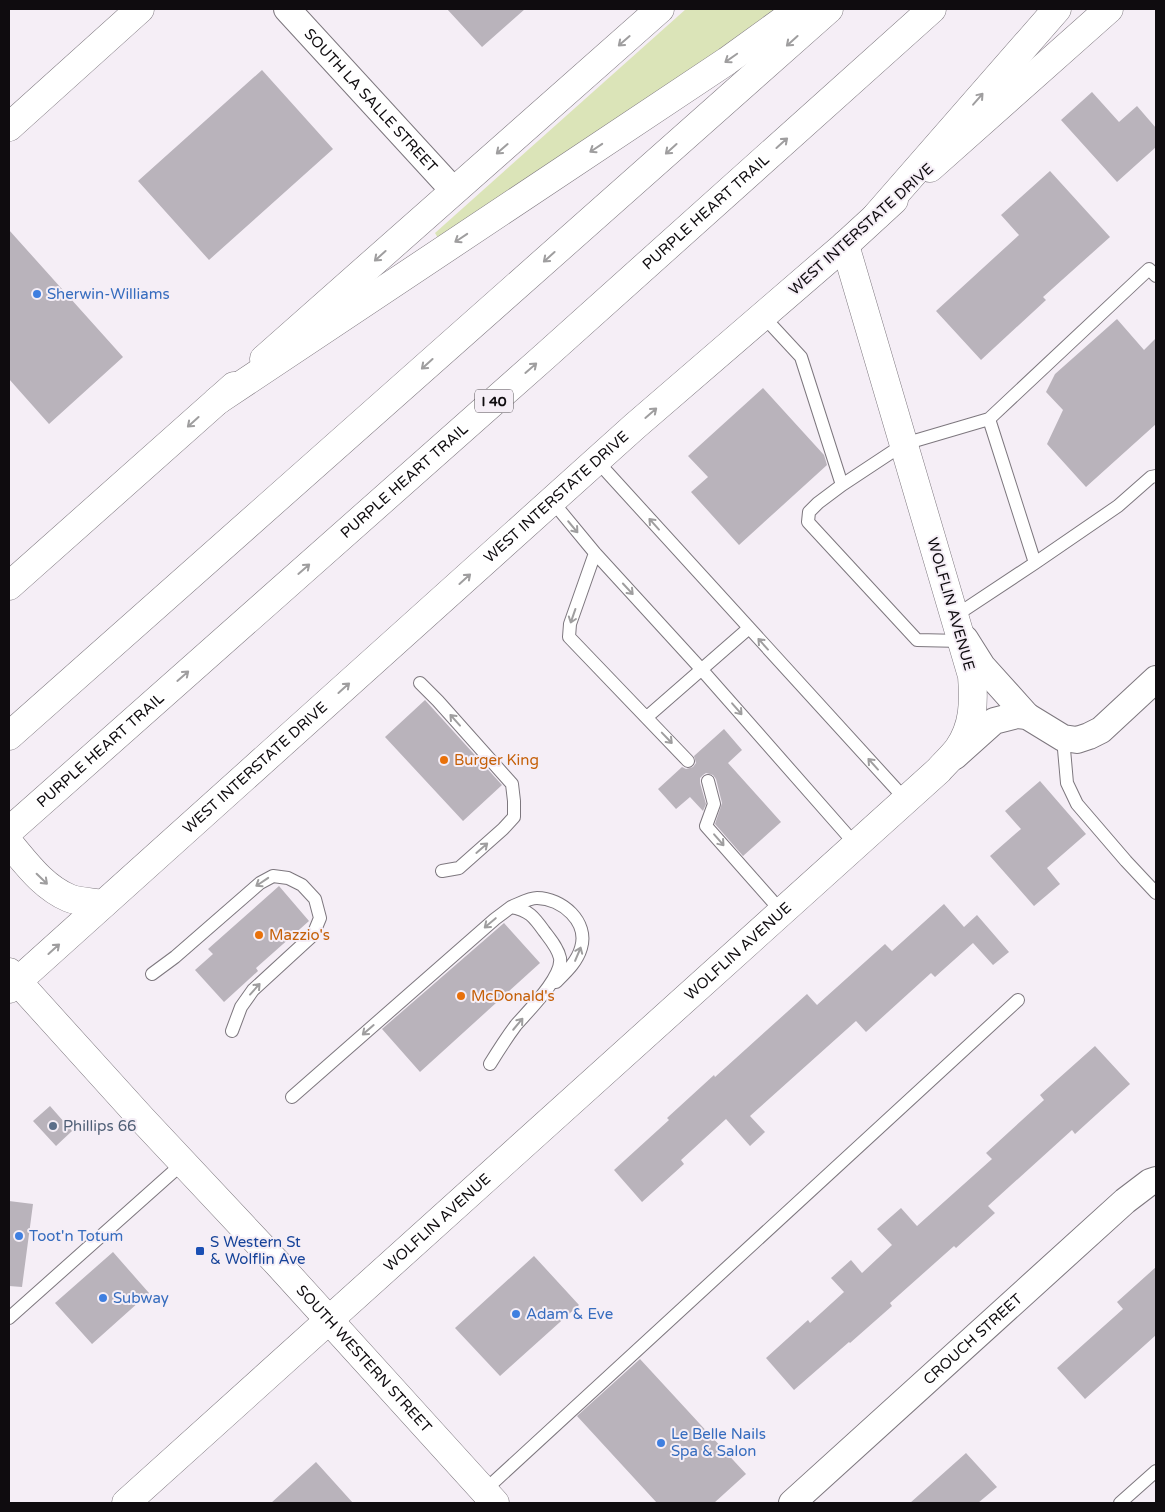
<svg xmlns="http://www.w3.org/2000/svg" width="1165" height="1512" viewBox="0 0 1165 1512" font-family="'Varela Round',sans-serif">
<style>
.green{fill:#dbe4b8}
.building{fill:#b9b3bb}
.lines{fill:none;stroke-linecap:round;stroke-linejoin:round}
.service-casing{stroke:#7d777e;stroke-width:14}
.minor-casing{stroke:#7d777e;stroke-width:28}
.tertiary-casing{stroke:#7d777e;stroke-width:29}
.secondary-casing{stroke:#7d777e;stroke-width:29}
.motorway-casing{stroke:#7d777e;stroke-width:29}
.service{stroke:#fff;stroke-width:12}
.minor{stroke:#fff;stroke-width:26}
.tertiary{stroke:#fff;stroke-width:28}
.secondary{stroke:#fff;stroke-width:28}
.motorway{stroke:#fff;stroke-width:28}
.oneway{stroke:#9f9e9f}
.shop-dot{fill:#3f7fe0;stroke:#f5eef6;stroke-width:2}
.food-dot{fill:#e8710a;stroke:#f5eef6;stroke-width:2}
.service-dot{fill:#5c6f8a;stroke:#f5eef6;stroke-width:2}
.transit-dot{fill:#1a4fb4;stroke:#f5eef6;stroke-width:2}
.labels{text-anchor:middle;stroke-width:4;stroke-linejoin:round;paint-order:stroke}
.shield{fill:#f5eef6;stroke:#545054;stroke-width:1}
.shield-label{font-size:14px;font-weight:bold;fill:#0f0c0f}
.street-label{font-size:15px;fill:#0f0c0f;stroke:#f5eef6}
.shop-label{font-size:15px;fill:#366cbe;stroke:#f5eef6;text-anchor:start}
.food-label{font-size:15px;fill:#c56008;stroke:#f5eef6;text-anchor:start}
.service-label{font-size:15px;fill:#4e5e75;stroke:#f5eef6;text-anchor:start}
.transit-label{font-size:15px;fill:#164399;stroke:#f5eef6;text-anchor:start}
</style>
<rect width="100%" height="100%" fill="#f5eef6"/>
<path class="green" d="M686,9H777L630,116L441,243L435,233Z"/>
<path class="building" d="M447,9H525L482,47Z
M262,70L333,149L209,260L138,181Z
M1092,92L1119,122L1137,106L1156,128V147L1117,182L1061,120Z
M1050,171L1110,237L1043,297L1046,300L981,360L936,311L1019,235L1001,215Z
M9,230L123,357L49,424L9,379Z
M1117,319L1144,350L1156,338V424L1086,487L1047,444L1063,410L1046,392L1055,374Z
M763,388L824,455L827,465L739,545L691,492L708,477L688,456Z
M425,700L502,785L463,821L385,737Z
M724,729L742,750L728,763L781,822L743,856L715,824L722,803L716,779L713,775L706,773L703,775L700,778V783L706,804L703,811L690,797L676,809L658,789L682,767L686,769L693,767L696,763L694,756Z
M1040,781L1086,834L1047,868L1060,884L1034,906L990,856L1021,829L1005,811Z
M279,886L309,921L256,968L258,971L224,1002L195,970L213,954L208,949Z
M944,904L964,927L977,915L1009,952L993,965L973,943L935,977L931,973L866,1032L856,1021L750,1116L765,1132L750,1146L726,1119L681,1160L684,1164L642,1202L614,1170L669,1120L667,1118L714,1075L715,1077L807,994L817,1005L885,944L892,951Z
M504,923L540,963L420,1072L382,1029Z
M1095,1046L1130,1084L1075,1134L1072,1130L988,1206L995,1213L956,1248L954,1246L890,1303L892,1306L850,1343L849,1342L794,1390L766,1358L808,1320L810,1323L844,1292L831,1278L851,1260L862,1273L892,1245L877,1229L901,1208L917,1226L992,1159L986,1153L1044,1100L1040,1095Z
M50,1106L72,1131L56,1146L33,1121Z
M9,1201L33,1204L22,1287L9,1286Z
M113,1252L149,1293L92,1344L55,1303Z
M534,1256L579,1305L500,1376L455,1328Z
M1156,1267V1335L1085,1399L1057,1368L1123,1309L1117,1302Z
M640,1359L746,1474L714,1503H657L577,1416Z
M966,1453L997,1487L978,1503H910Z
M316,1462L353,1503H271Z"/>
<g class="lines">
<defs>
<path id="service" d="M763,316L801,357L842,485
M597,461L906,800
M552,501L595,553L702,670L856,845
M595,553L570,624L569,637L688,761
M1035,563L989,419L1149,269L1156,276
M955,616L1035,563L1118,506L1151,477L1156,476
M962,641L917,640L808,522L809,512L818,503L842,485L904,444L989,419
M420,683L438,701L512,784L514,801V817L503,829L459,868L442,871
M647,717L749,628
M1063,738L1067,783L1077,804L1126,861L1156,893
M708,781L714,804L706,826L782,912
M511,907C519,904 529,898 537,898C562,898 589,922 581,948C577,962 566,972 556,982
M152,974L175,957L260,883L273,876L288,878L302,885L315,899L320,918L313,935L253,990L241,1007L232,1031
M292,1097L495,919L511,907C529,910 534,917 544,931C550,939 558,948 560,958C563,977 528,1011 516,1025C507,1037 498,1051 490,1064
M9,1318L183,1163
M484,1491L1018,1000
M1120,1503L1156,1471"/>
<g id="minor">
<path id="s1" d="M287,9L454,191"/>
<path d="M965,639L982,666L1027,716"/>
<path d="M955,756L994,721L1017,715L1027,716L1063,738L1077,740L1089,736L1101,730L1156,679"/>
<path id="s2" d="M792,1503L1125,1201L1150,1182L1156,1180"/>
</g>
<path id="tertiary" d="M9,127L140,9"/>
<g id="secondary">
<path d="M930,168L1109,9"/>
<path d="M264,359L660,9"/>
<path d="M9,586L234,386"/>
<path d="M9,843C26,863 43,887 69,898C79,902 92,902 103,904"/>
<path id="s3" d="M9,972L142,1119L279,1265L495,1503"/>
<path id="s4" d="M9,989L635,426L845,245L894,200"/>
<path id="s5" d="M126,1503L939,770C945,763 952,757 958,749C974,726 974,702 972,676L845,245"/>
</g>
<g id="motorway">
<path d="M877,215L1057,9"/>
<path d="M217,401L727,61L799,9"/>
<path d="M9,736L829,9"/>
<path id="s6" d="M9,831L544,357L932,9"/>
</g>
</defs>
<use href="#service" class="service-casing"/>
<use href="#minor" class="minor-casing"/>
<use href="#tertiary" class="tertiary-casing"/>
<use href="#secondary" class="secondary-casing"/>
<use href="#motorway" class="motorway-casing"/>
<use href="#service" class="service"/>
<use href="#minor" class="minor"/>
<use href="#tertiary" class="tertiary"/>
<use href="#secondary" class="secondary"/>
<use href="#motorway" class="motorway"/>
</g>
<defs><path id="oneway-shaft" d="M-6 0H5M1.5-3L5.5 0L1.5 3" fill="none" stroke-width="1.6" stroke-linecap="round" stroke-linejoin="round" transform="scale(1.25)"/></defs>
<g class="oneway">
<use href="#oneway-shaft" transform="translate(624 41) rotate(139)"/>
<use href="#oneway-shaft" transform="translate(792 41) rotate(138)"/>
<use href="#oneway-shaft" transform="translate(731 58) rotate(145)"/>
<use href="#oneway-shaft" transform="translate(978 99) rotate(-49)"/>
<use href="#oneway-shaft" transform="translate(782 143) rotate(-42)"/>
<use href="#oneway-shaft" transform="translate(596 148) rotate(146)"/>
<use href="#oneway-shaft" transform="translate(502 149) rotate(139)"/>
<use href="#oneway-shaft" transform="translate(671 149) rotate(138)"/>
<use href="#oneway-shaft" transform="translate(461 238) rotate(146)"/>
<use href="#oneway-shaft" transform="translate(380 256) rotate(138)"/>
<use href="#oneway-shaft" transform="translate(549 257) rotate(138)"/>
<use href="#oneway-shaft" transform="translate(427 364) rotate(138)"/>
<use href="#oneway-shaft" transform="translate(531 368) rotate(-41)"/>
<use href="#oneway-shaft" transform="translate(651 413) rotate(-41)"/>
<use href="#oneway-shaft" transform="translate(193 422) rotate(138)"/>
<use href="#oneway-shaft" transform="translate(654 524) rotate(-132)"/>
<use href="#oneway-shaft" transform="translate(573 527) rotate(50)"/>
<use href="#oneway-shaft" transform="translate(304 569) rotate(-41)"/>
<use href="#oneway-shaft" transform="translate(465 579) rotate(-42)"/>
<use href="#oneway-shaft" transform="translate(628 589) rotate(47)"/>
<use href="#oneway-shaft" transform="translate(573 616) rotate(109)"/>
<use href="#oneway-shaft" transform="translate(763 644) rotate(-132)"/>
<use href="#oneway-shaft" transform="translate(183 676) rotate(-41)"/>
<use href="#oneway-shaft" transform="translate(344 688) rotate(-42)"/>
<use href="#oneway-shaft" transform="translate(737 709) rotate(49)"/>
<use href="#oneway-shaft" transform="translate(455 720) rotate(-132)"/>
<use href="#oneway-shaft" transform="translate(667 738) rotate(46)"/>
<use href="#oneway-shaft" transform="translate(873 764) rotate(-132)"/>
<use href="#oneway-shaft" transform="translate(719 840) rotate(49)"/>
<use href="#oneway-shaft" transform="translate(482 848) rotate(-41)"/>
<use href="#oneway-shaft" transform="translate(42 879) rotate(44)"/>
<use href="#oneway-shaft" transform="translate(262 882) rotate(146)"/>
<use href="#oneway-shaft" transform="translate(490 923) rotate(140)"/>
<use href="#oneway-shaft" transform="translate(54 949) rotate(-42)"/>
<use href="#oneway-shaft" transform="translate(578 954) rotate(-67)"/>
<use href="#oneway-shaft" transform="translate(255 989) rotate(-48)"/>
<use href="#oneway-shaft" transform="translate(518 1024) rotate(-50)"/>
<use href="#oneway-shaft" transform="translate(368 1030) rotate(139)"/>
</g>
<g class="shop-dot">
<circle cx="37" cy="294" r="5"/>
<circle cx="19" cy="1236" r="5"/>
<circle cx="103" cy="1298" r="5"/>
<circle cx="516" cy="1314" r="5"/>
<circle cx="661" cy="1443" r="5"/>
</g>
<g class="food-dot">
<circle cx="444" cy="760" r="5"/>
<circle cx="259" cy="935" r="5"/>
<circle cx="461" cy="996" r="5"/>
</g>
<circle class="service-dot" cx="53" cy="1126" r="5"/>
<rect class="transit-dot" x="195" y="1246" width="10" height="10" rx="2.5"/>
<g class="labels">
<rect class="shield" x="475" y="389.5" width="38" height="23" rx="4"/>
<g class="shield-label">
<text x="494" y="406">I 40</text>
</g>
<g class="street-label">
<text dy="5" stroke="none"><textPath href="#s1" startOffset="124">SOUTH LA SALLE STREET</textPath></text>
<text dy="5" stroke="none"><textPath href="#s6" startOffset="932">PURPLE HEART TRAIL</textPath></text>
<text transform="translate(861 229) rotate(-42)" y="5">WEST INTERSTATE DRIVE</text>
<text dy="5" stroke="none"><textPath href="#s6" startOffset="528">PURPLE HEART TRAIL</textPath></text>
<text dy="5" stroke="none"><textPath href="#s4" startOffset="736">WEST INTERSTATE DRIVE</textPath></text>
<text transform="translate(951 604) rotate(74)" y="5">WOLFLIN AVENUE</text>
<text dy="5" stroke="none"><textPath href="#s6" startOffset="122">PURPLE HEART TRAIL</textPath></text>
<text dy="5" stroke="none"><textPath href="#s4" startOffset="331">WEST INTERSTATE DRIVE</textPath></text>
<text dy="5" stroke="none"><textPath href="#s5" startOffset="824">WOLFLIN AVENUE</textPath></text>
<text dy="5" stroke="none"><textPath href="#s5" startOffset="419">WOLFLIN AVENUE</textPath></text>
<text dy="5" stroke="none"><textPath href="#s2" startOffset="244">CROUCH STREET</textPath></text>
<text dy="5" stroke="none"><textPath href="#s3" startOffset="525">SOUTH WESTERN STREET</textPath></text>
</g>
<g class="shop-label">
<text x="47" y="299">Sherwin-Williams</text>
<text x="29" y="1241">Toot'n Totum</text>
<text x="113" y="1303">Subway</text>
<text x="526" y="1319">Adam &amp; Eve</text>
<text x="671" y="1439">Le Belle Nails<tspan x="671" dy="17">Spa &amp; Salon</tspan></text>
</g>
<g class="food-label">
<text x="454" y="765">Burger King</text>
<text x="269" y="940">Mazzio's</text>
<text x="471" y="1001">McDonald's</text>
</g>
<g class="service-label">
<text x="63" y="1131">Phillips 66</text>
</g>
<g class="transit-label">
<text x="210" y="1247">S Western St<tspan x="210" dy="17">&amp; Wolflin Ave</tspan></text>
</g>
</g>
<rect width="1165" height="1512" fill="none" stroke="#0f0c0f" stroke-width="20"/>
</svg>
